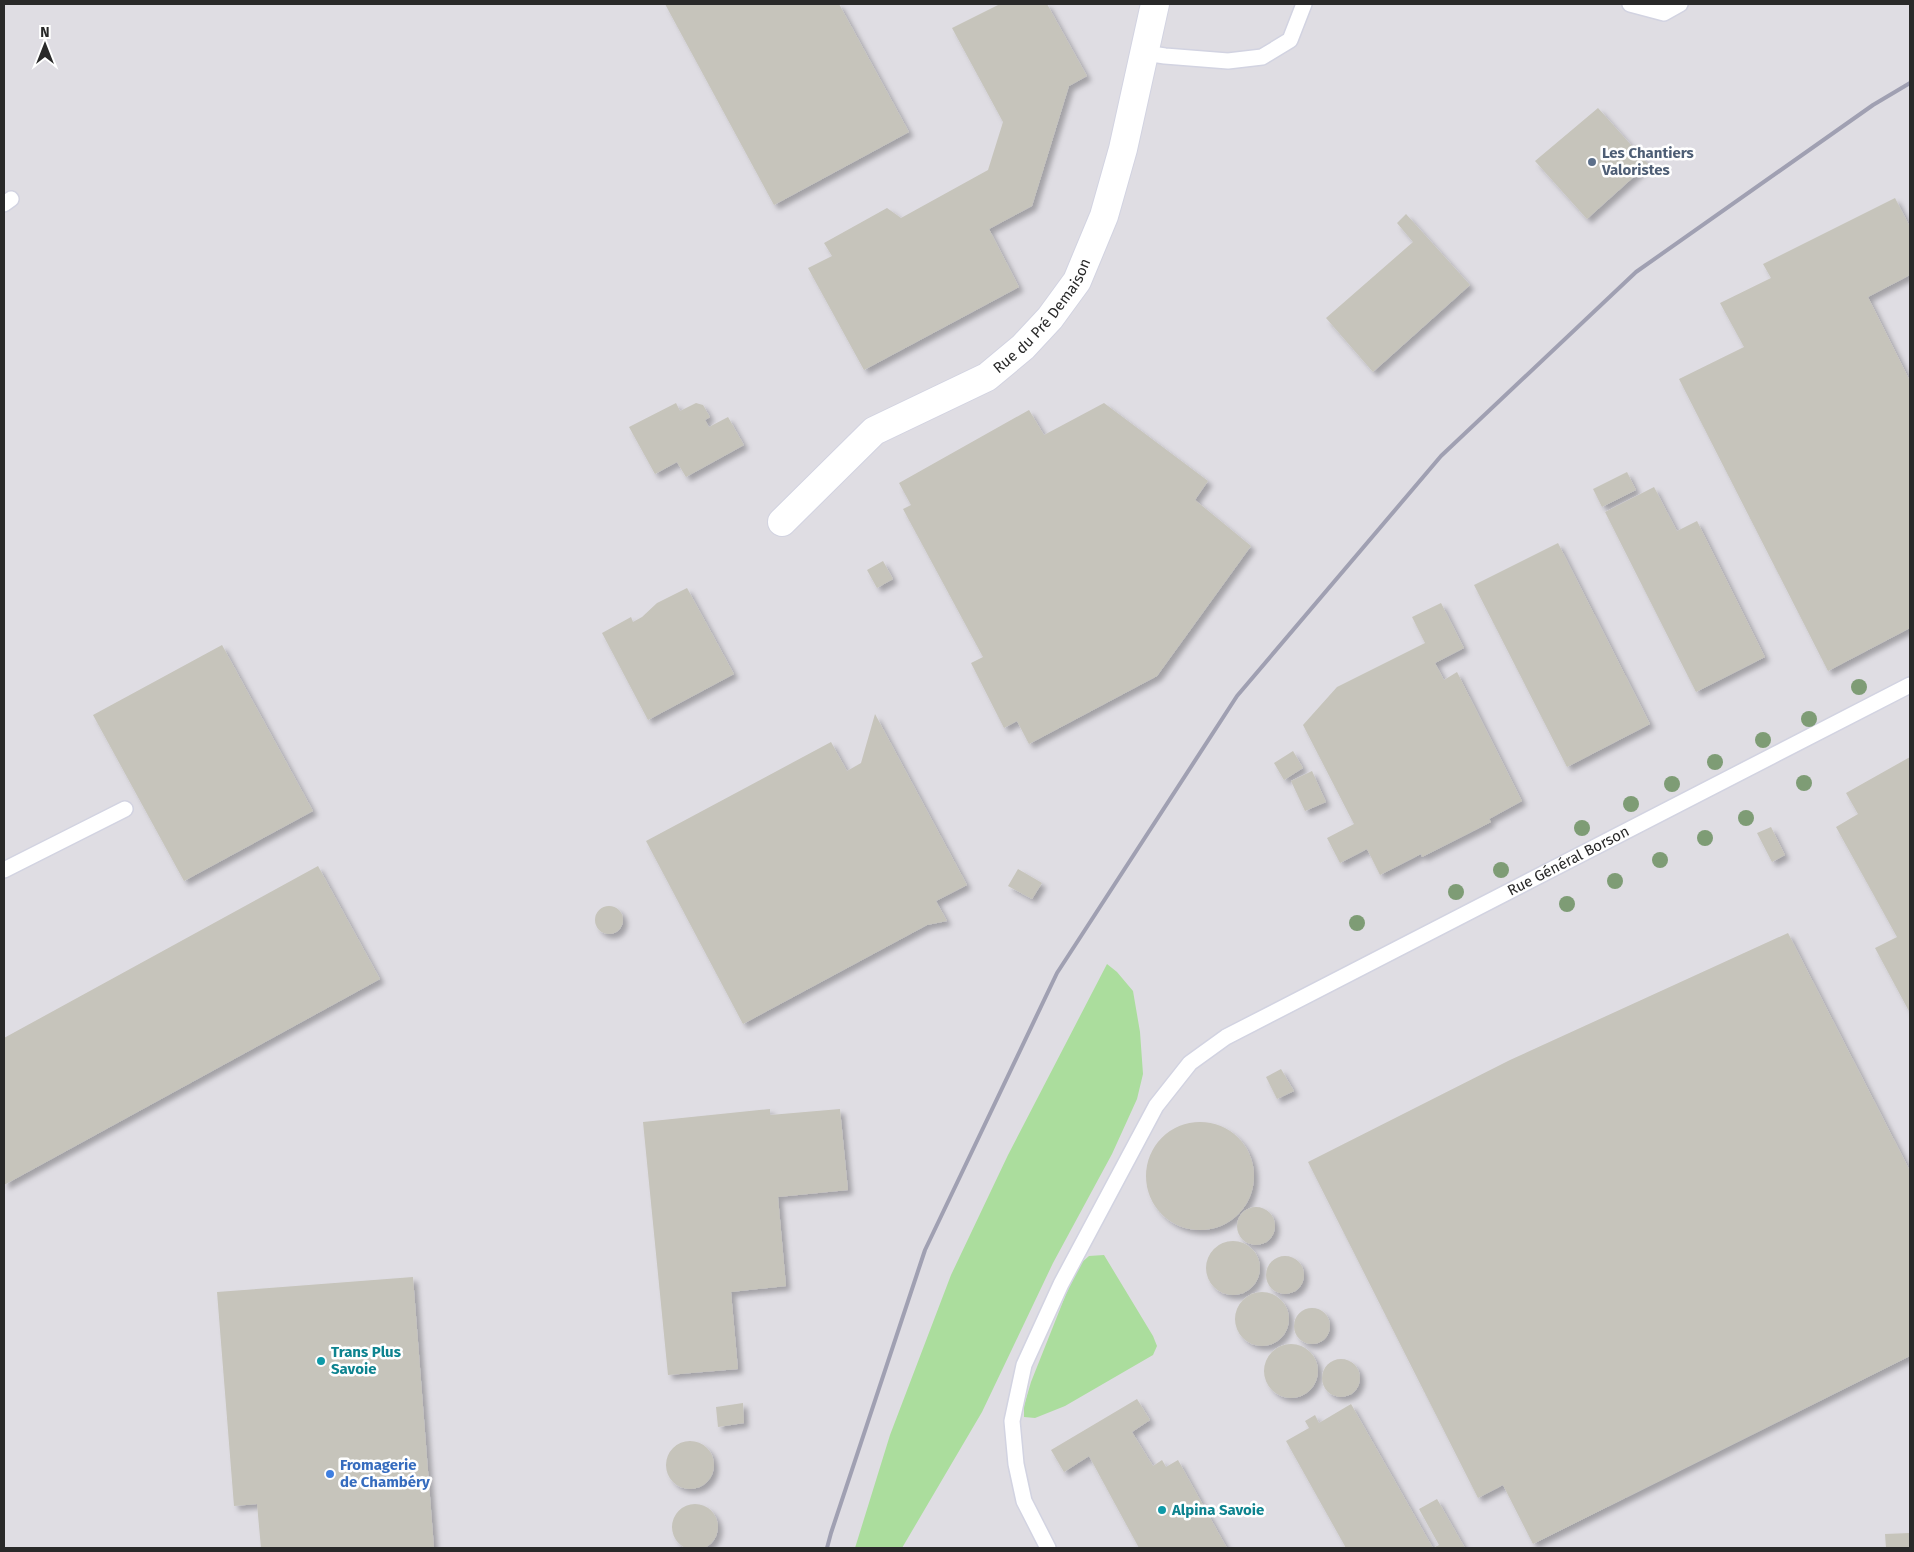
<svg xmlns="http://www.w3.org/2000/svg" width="1914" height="1552" viewBox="0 0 1914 1552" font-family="'Fira Sans',sans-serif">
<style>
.industrial{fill:#dfdde3}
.green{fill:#abdd9d}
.building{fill:#c6c4bb;filter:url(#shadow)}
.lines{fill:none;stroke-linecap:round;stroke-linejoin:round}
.lane-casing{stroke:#d2d3e1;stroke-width:18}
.street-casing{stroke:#d2d3e1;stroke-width:30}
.lane{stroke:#fff;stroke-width:15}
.street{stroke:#fff;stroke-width:28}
.rail{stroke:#a0a0b2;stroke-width:4}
.tree{fill:#7e9c75}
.service-dot{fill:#5c6f8a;stroke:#fff;stroke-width:2}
.culture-dot{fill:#0f9aa8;stroke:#fff;stroke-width:2}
.shop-dot{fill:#3f7fe0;stroke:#fff;stroke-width:2}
.labels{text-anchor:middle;stroke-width:5;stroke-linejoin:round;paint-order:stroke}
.service-label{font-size:15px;font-weight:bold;fill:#4e5e75;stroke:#fff;text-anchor:start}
.street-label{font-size:15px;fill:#292929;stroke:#fff}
.culture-label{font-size:15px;font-weight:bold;fill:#0d838f;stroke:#fff;text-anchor:start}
.shop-label{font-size:15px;font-weight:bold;fill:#366cbe;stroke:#fff;text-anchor:start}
</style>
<defs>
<filter id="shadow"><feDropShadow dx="4.5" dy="4.5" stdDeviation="2.5" flood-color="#0004"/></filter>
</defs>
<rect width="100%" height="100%" fill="#eae6dc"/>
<path class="industrial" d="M4,4H1910V1548H4Z"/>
<path class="green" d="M1107,964L1117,972L1133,991L1140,1032L1143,1074L1137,1099L1112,1154L1053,1263L982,1412L902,1548H855L890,1435L951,1275L1008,1155Z
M1104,1255L1153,1336L1157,1346L1153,1355L1065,1406L1035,1418L1024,1417V1406L1031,1382L1066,1294L1081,1263L1089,1256Z"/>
<path class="building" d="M665,4H839L909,132L774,205Z
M1000,4H1047L1087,76L1069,86L1032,206L989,229L1019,287L864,370L808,268L832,256L824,243L887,208L901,218L988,170L1003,122L952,28Z
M1598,108L1648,164L1587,219L1535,161Z
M1895,198L1910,227V275L1868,297L1910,381V628L1828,671L1679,379L1744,347L1720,303L1771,278L1763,264Z
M1406,214L1470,285L1373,372L1326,318L1413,242L1397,223Z
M676,403L680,411L696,403L703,405L710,417L705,420L709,427L728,417L744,445L686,477L677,462L655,474L629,427Z
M1104,403L1208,481L1195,500L1251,546L1157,676L1029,744L1017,721L1004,728L971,663L983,657L903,509L911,505L899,483L1029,410L1044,435Z
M1627,472L1636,490L1602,507L1593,489Z
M1654,487L1677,531L1697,521L1765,657L1696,692L1605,512Z
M1558,543L1650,724L1567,767L1474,585Z
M883,561L893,579L877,588L867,570Z
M687,588L734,674L648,720L602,633L631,617L633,622L642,617L657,603Z
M1441,603L1464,648L1435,663L1444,680L1457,672L1522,801L1489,819L1491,822L1422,857L1421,854L1380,875L1367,849L1340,863L1327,838L1354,824L1303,725L1337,687L1425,643L1412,617Z
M222,645L313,811L184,881L93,715Z
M875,714L967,885L936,901L947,921L927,925L743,1024L646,841L831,742L847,771L861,763Z
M1293,751L1303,768L1284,780L1274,763Z
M1910,757V1013L1875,948L1897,937L1836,827L1858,814L1846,793Z
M1312,771L1326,802L1305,811L1291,781Z
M1771,827L1785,855L1772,862L1757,833Z
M318,866L380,979L4,1185V1038Z
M1018,869L1042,883L1032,899L1008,886Z
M595 920a14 14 0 1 1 28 0a14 14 0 1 1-28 0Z
M1788,933L1910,1171V1356L1533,1544L1503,1485L1478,1498L1308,1162L1510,1060Z
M1281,1069L1294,1091L1277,1099L1266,1077Z
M770,1109V1115L840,1109L848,1190L778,1197L786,1286L731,1292L738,1369L668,1375L643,1122Z
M1146 1176a54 54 0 1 1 108 0a54 54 0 1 1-108 0Z
M1237 1226a19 19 0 1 1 38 0a19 19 0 1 1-38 0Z
M1206 1268a27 27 0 1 1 54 0a27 27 0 1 1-54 0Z
M1266 1275a19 19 0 1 1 38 0a19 19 0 1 1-38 0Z
M413,1277L434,1548H261L257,1504L234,1506L217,1292Z
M1235 1319a27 27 0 1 1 54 0a27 27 0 1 1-54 0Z
M1294 1326a18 18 0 1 1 36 0a18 18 0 1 1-36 0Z
M1264 1371a27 27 0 1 1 54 0a27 27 0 1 1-54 0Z
M1322 1378a19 19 0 1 1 38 0a19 19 0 1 1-38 0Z
M1137,1399L1150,1420L1132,1432L1153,1466L1162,1460L1166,1467L1178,1460L1227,1548H1139L1089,1456L1064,1472L1051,1450Z
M743,1403L744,1423L718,1427L716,1407Z
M1351,1404L1433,1548L1439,1545L1419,1509L1437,1499L1465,1548H1346L1286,1441L1309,1428L1305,1421L1315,1415L1319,1423Z
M666 1465a24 24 0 1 1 48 0a24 24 0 1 1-48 0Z
M672 1527a23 23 0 1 1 46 0a23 23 0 1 1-46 0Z
M1910,1533V1548H1886L1885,1534Z"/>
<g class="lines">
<defs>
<g id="lane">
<path d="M1630,4L1664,13L1680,4"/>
<path d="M1145,53L1165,56L1228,61L1262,57L1290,40L1304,4"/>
<path d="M4,204L11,199"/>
<path d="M4,870L125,809"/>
<path id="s1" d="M1048,1548L1024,1501L1016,1464L1012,1421L1024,1365L1061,1284L1156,1106L1190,1063L1226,1037L1910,685"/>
</g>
<g id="street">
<path id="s2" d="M782,522L874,431L987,377L1023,347L1050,318L1077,281L1104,216L1123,149L1155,4"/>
</g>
</defs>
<use href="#lane" class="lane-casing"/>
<use href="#street" class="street-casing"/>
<use href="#lane" class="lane"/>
<use href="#street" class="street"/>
<path class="rail" d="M827,1548L831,1533L925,1250L1057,973L1237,696L1441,456L1636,272L1873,105L1910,83"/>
</g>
<g class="tree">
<circle cx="1859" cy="687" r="8"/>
<circle cx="1809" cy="719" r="8"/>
<circle cx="1763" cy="740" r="8"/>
<circle cx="1715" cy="762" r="8"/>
<circle cx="1804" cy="783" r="8"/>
<circle cx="1672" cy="784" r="8"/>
<circle cx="1631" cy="804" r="8"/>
<circle cx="1746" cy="818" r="8"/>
<circle cx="1582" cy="828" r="8"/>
<circle cx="1705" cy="838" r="8"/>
<circle cx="1660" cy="860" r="8"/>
<circle cx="1501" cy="870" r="8"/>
<circle cx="1615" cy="881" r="8"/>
<circle cx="1456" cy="892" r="8"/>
<circle cx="1567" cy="904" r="8"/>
<circle cx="1357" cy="923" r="8"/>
</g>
<circle class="service-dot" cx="1592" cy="162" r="5"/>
<g class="culture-dot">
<circle cx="321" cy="1361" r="5"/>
<circle cx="1162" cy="1510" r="5"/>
</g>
<circle class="shop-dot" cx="330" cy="1474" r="5"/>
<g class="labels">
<g class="service-label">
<text x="1602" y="158">Les Chantiers<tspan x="1602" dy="17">Valoristes</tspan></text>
</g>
<g class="street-label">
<text dy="5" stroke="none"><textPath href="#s2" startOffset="338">Rue du Pré Demaison</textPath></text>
<text dy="5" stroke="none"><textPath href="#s1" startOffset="966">Rue Général Borson</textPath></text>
</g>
<g class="culture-label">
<text x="331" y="1357">Trans Plus<tspan x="331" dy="17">Savoie</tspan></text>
<text x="1172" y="1515">Alpina Savoie</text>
</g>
<g class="shop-label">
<text x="340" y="1470">Fromagerie<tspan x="340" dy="17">de Chambéry</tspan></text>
</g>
</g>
<rect width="1914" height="1552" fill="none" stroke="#292929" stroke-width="10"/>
<g transform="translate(45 45)" stroke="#ffffff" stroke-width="4" paint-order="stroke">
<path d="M0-4L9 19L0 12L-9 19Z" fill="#292929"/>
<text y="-8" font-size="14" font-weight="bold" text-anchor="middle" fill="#292929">N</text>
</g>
</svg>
